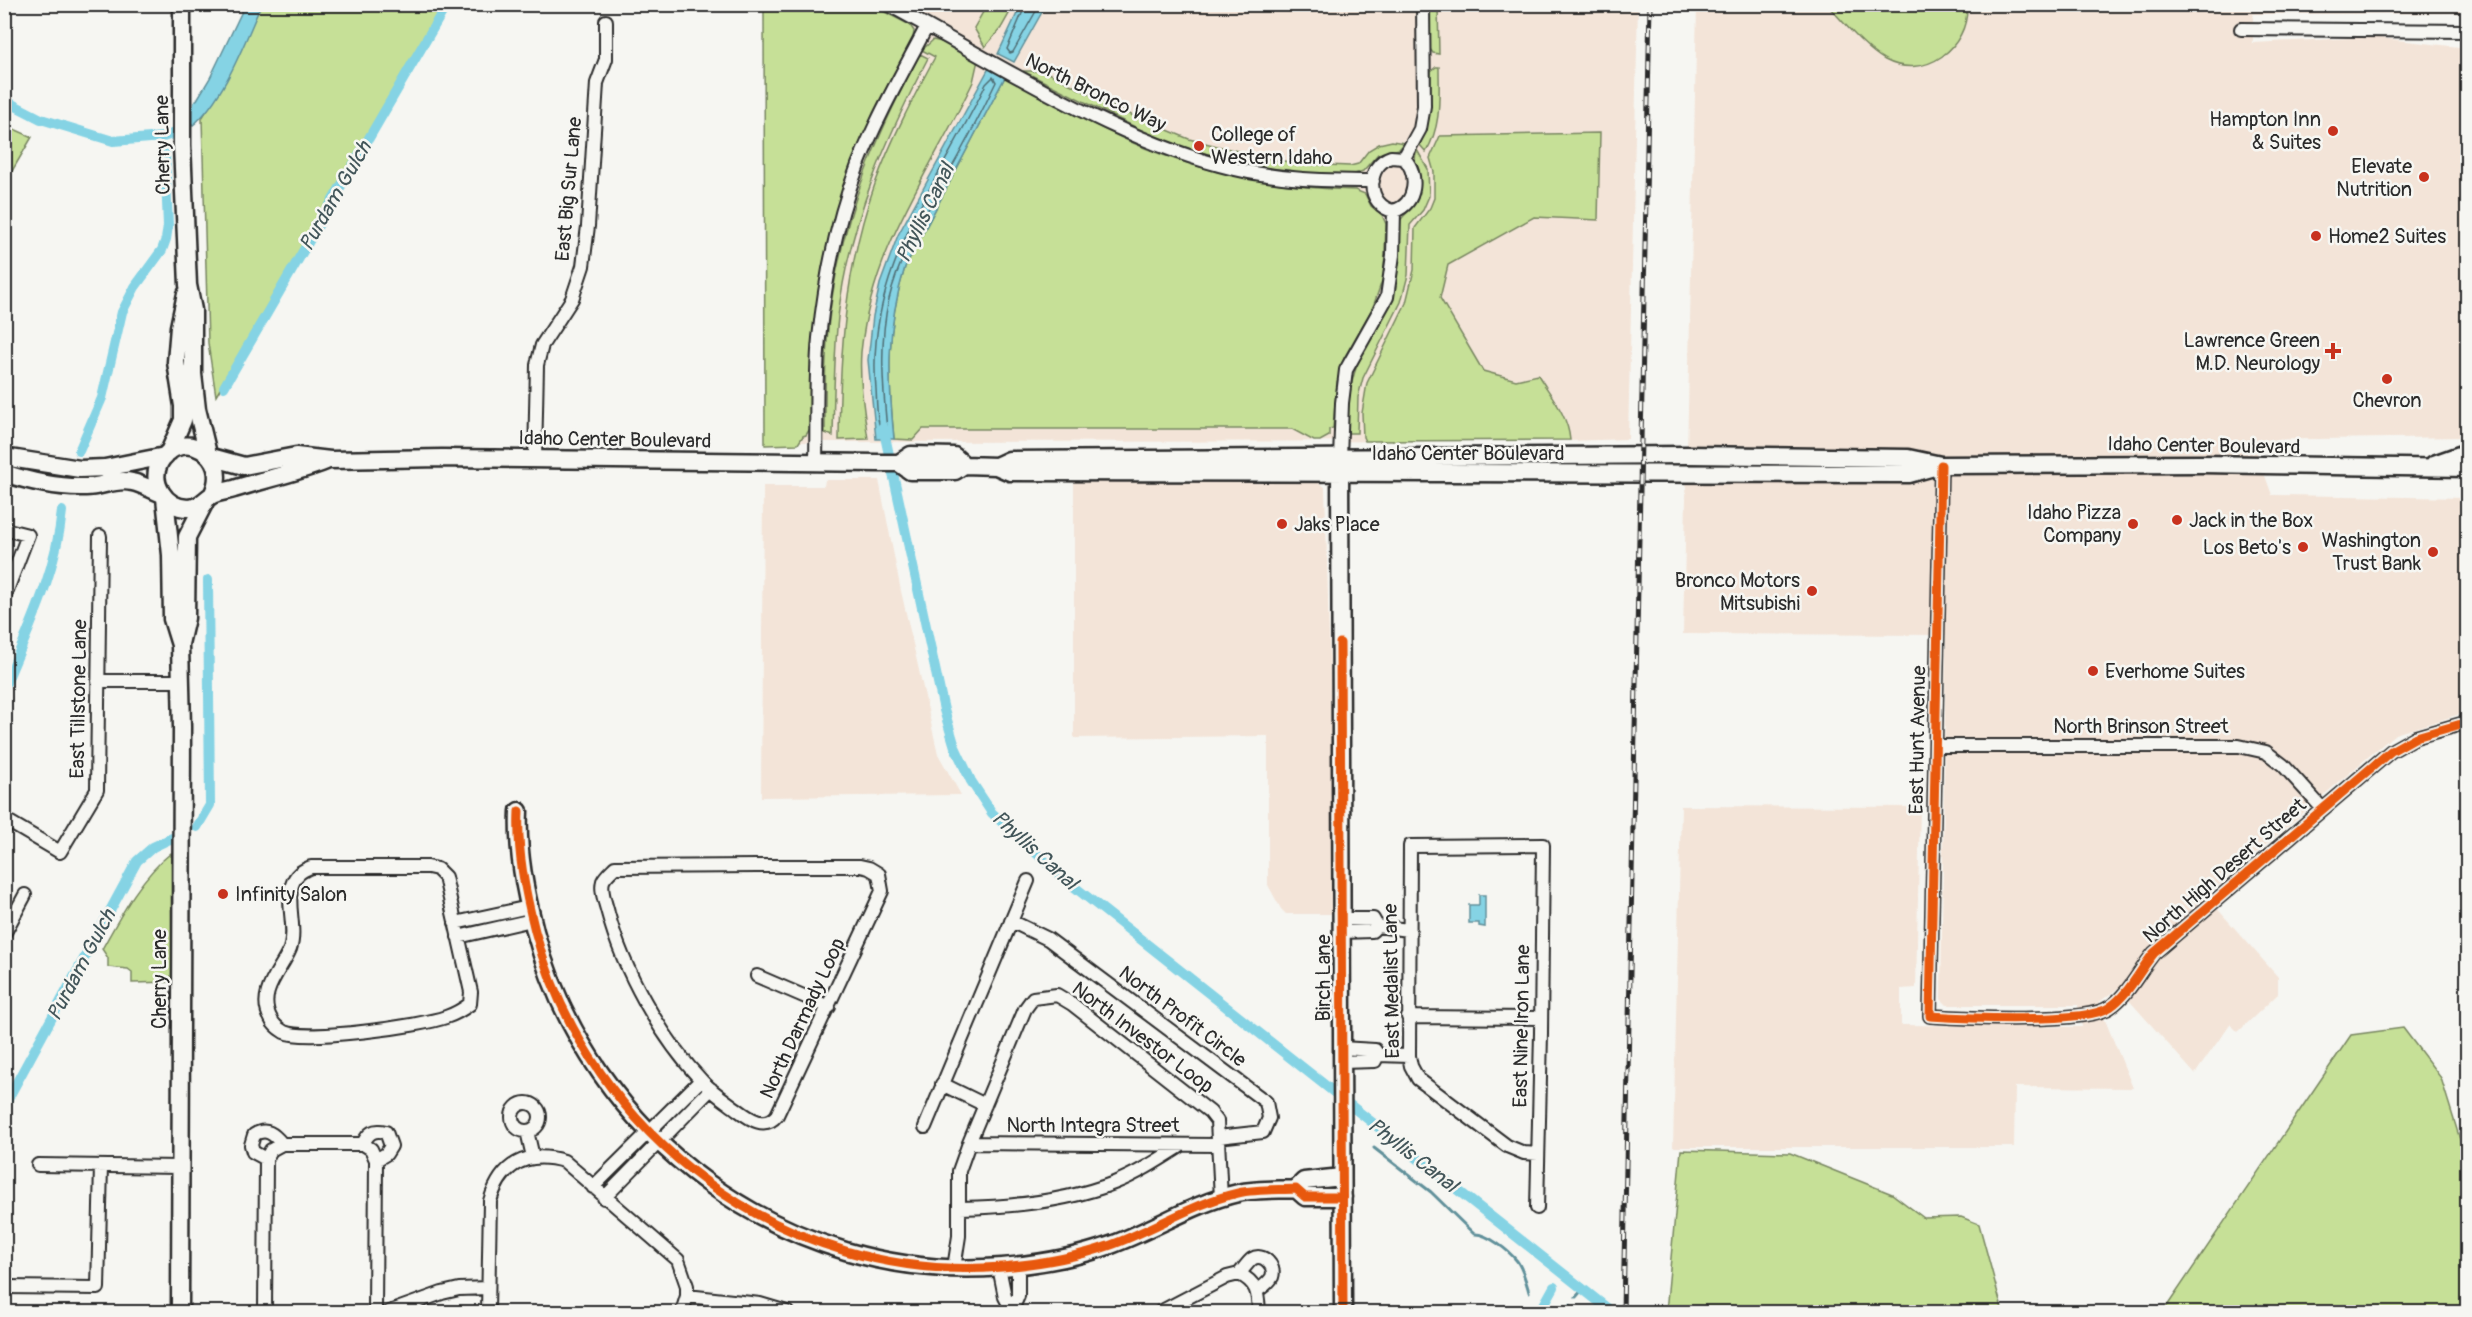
<svg xmlns="http://www.w3.org/2000/svg" width="2472" height="1317" viewBox="0 0 2472 1317" font-family="Pangolin,sans-serif">
<style>
.built{fill:#f3e4d8}
.green{fill:#c6e097;stroke:#788661;stroke-width:1.5}
.water{fill:#85d3e4;stroke:#61909a;stroke-width:1.5}
.lines{fill:none;stroke-linecap:round;stroke-linejoin:round}
.shore{stroke:#4f6e75;stroke-width:1.5}
.stream{stroke:#61909a;stroke-width:3}
.canal{stroke:#85d3e4;stroke-width:10}
.street-casing{stroke:#2b2b2b;stroke-width:16}
.secondary-casing{stroke:#2b2b2b;stroke-width:21}
.street{stroke:#f6f6f2;stroke-width:12}
.secondary{stroke:#f6f6f2;stroke-width:16}
.rail-casing{stroke:#2b2b2b;stroke-width:5}
.rail{stroke:#f6f6f2;stroke-width:3;stroke-dasharray:9;stroke-linecap:butt}
.cycleway-casing{stroke:#f6f6f2;stroke-width:13}
.cycleway{stroke:#e8590c;stroke-width:9}
.poi-dot{fill:#c8321e;stroke:#f6f6f2;stroke-width:2}
.labels{text-anchor:middle;stroke-width:5;stroke-linejoin:round;paint-order:stroke}
.street-label{font-size:20px;fill:#2b2b2b;stroke:#f6f6f2}
.poi-label{font-size:20px;fill:#2b2b2b;stroke:#f6f6f2;text-anchor:end}
.water-label{font-size:21px;font-style:italic;fill:#425559;stroke:#f6f6f2}
</style>
<rect width="100%" height="100%" fill="#f6f6f2"/>
<filter id="ink" filterUnits="userSpaceOnUse"><feTurbulence type="fractalNoise" baseFrequency=".0167" numOctaves="2"/><feDisplacementMap in="SourceGraphic" scale="12" xChannelSelector="R" yChannelSelector="G"/><feConvolveMatrix kernelMatrix="1 2 1 2 8 2 1 2 1" color-interpolation-filters="sRGB"/></filter>
<g filter="url(#ink)">
<path class="built" d="M764,5H1638L1628,439L1568,441L799,442L793,445H765Z
M1697,5H2467V13L2253,14V43L2371,37L2468,48L2467,435L2465,437L2252,440L2272,495L2468,498L2467,712L2395,734L2206,896L2278,977V994L2238,1032L2230,1024L2195,1074L2118,988L2098,1003L2133,1088L2015,1087L2014,1147H1673L1681,806L1920,807L1916,988L1901,989V1025L2082,1027L2078,1005H1947L1941,999L1946,635L1683,634Z
M825,480H879L901,591L938,754L961,795L761,797L763,486H824Z
M1074,481H1316L1325,487L1332,746L1331,914H1286L1281,909L1268,885V736L1074,738Z"/>
<path class="green" d="M261,5H445L216,396L208,343L202,118L225,82Z
M764,5H871L910,25L914,31L913,38L873,113L844,187L827,247L813,338L811,427L806,435L803,436L798,444L765,445Z
M987,5H1014L1001,28L985,47L974,28Z
M1429,5H1438L1439,54L1433,53L1430,49Z
M1827,5H1967C1969,48 1925,81 1885,60C1865,49 1843,21 1827,5Z
M933,40L942,42L978,60L973,82C929,174 872,247 861,352C859,381 864,411 868,439L839,440C840,352 845,267 875,184C891,140 913,98 935,57L922,50Z
M920,54L928,58C885,141 849,223 838,317C834,356 834,396 833,436L825,433V425C825,382 825,340 832,298C845,210 878,132 920,54Z
M1436,67H1439C1439,97 1442,125 1426,152L1420,145L1429,118L1431,71Z
M1023,71H1045L1122,111L1189,139L1270,159L1303,164L1350,166L1358,164L1369,150L1379,144L1392,141L1405,143L1399,149L1378,154L1363,171L1349,176L1314,175L1250,165L1189,149L1153,136Z
M1005,77L1011,78C1055,103 1098,129 1145,148C1212,175 1283,188 1355,190L1365,194L1371,206L1382,215L1386,224L1384,275L1373,307L1344,358L1337,382L1333,428L1329,429V436L1320,441H1314L1292,429H923L913,440L894,439C888,377 886,329 905,267Z
M5,125L32,137L5,183Z
M1600,133L1598,220L1534,217L1448,265L1440,298L1483,371L1516,380L1538,375C1551,396 1568,415 1570,440L1365,441L1363,437L1362,413L1367,383L1406,303L1414,270L1415,228L1430,208L1434,198V172L1430,158L1440,136Z
M1417,150L1428,169L1429,196L1423,210L1410,225L1408,275L1401,302L1363,378L1358,397L1357,433H1347C1348,406 1349,381 1361,356C1370,337 1384,319 1391,299C1400,273 1397,248 1400,221C1405,212 1415,209 1418,198C1423,182 1411,162 1417,150Z
M171,853L172,982L132,983V972L128,969L108,967V958L102,949C121,915 140,878 171,853Z
M2403,1028L2441,1078L2467,1162V1312H2163L2351,1035Z
M1681,1150L1790,1153L1892,1194L1924,1218L1961,1217L1979,1224L2003,1312H1666Z"/>
<path class="water" d="M245,5H261C245,41 224,100 192,126V108L210,78Z
M1021,5H1046L1014,62L998,54Z
M989,68L1005,77L905,267C886,329 888,377 894,439H876L868,360L873,316L880,284L898,235Z
M1479,895H1485V927L1479,926V923H1469V905H1479Z"/>
<g class="lines">
<path class="shore" d="M1026,4L1007,49L1010,53L1013,52L1040,4
M993,77L996,82C980,116 962,150 943,183C922,220 899,257 889,299C879,341 883,387 887,430L883,433C876,423 877,402 876,389C865,271 938,184 986,84Z"/>
<path class="stream" d="M1374,1148L1431,1192L1474,1234C1487,1233 1509,1251 1517,1261C1523,1269 1526,1282 1529,1292
M1576,1297L1583,1289
M1565,1312L1570,1305"/>
<path class="canal" d="M4,100L41,119L113,141L163,137L172,134L192,117L199,105
M224,387L447,4
M883,427L944,710L955,747L971,781L992,813L1067,881L1612,1312
M79,451L102,398L122,312L135,287L162,250L166,239L168,226L165,154
M4,688C28,630 56,574 62,511
M197,827L210,805L208,580
M4,1106L137,861L153,847L172,838
M1540,1312L1554,1287"/>
<defs>
<path id="street" d="M887,4C992,60 1104,134 1219,165C1268,179 1321,181 1373,181
M2241,29L2468,31
M1391,157L1404,158C1419,174 1417,204 1394,211C1366,206 1365,165 1391,157Z
M1404,158L1420,129L1424,106L1423,4
M1340,458L1342,403L1346,370L1387,297L1393,255L1394,211
M535,459L537,365L542,345L572,299L583,266L588,226L597,83L606,59V21
M816,462C817,421 815,379 819,338C825,281 837,219 858,165C877,117 903,72 927,26
M1941,465L1930,1016C1963,1018 2087,1024 2110,1007C2129,994 2139,971 2154,953L2391,751L2416,737L2468,722
M4,529L28,535L4,598
M98,681H180
M1936,746H2239L2266,752L2283,765L2322,808
M4,819L60,852L97,790L100,536
M757,866H860L869,868L879,874L882,891L777,1115C765,1130 750,1119 738,1110C726,1101 712,1092 702,1081C661,1038 623,970 608,913C606,904 600,891 603,881C605,876 611,871 615,867Z
M311,867H428L437,869L445,877L471,992L470,1004C462,1010 455,1014 446,1017C421,1026 306,1042 284,1032C279,1029 273,1024 271,1019C256,993 281,971 290,949C297,929 286,905 292,885C295,875 301,871 311,867Z
M1341,919H1373L1377,926L1408,930
M1011,921L1048,939L1266,1102L1269,1118L1263,1132L1218,1137
M455,923L529,907
M1341,932L1372,931L1377,926
M4,934L25,895
M458,937L532,920
M757,976L829,1007
M1408,1017L1540,1018
M1341,1048L1375,1050L1378,1055L1409,1056
M1341,1062L1375,1061L1378,1055
M942,1084L985,1105
M512 1117a14 14 0 1 1 28 0a14 14 0 1 1-28 0Z
M925,1127L1028,881
M527,1131L533,1157
M969,1143L1218,1145
M363,1144C368,1133 373,1129 386,1132L391,1146L386,1154L376,1160
M266,1159L253,1152L251,1145L254,1135C266,1127 274,1134 282,1144
M38,1165L180,1167
M593,1187L701,1080
M604,1198L711,1089
M960,1208C1011,1207 1065,1202 1114,1183C1137,1174 1160,1159 1182,1145
M1537,1208L1541,1033L1543,845L1410,846L1409,1056L1411,1066L1418,1079L1507,1146L1524,1153L1538,1154
M999,1267L1005,1297L1013,1312
M954,1268L959,1236V1171L969,1143L1025,1009L1033,998L1057,995L1072,1004L1210,1112L1217,1121L1221,1198
M1239,1274C1243,1270 1247,1263 1252,1259C1263,1252 1276,1266 1272,1277C1269,1283 1262,1287 1257,1291
M1239,1274C1258,1283 1258,1294 1259,1312
M4,1287L98,1288L101,1166
M687,1296L760,1304L787,1312
M1012,1310L1018,1296V1265
M265,1312L266,1159L271,1150L282,1144H363L371,1149L376,1160L375,1312
M389,1312L442,1293L459,1289L488,1288
M488,1312L490,1201C501,1164 526,1150 564,1161L678,1260L687,1286V1296L682,1312
M1160,1312L1227,1277L1239,1274"/>
<path id="secondary" d="M182,4V145L188,285L193,310V374L197,409L208,454
M169,452L183,420V406L176,362L179,327L186,294
M4,457L80,469L105,468L165,456
M211,457L244,466L296,456L330,460L442,458L878,463H899L910,471H955L964,465L996,466L1010,472L1909,474L1941,465
M899,463L911,455L954,456L964,465
M2434,464L2468,452
M1340,465L1343,1312
M996,466L1009,460L1688,455L1908,458L1941,465L2202,464L2468,468
M4,473C31,482 58,488 86,487C101,487 117,478 132,482C142,484 152,490 162,494
M212,495C233,455 181,426 160,462C149,482 165,508 188,508C200,507 203,501 212,495C218,492 227,491 234,489C265,479 296,473 326,461
M165,498L171,555L172,619L180,645L182,727L180,1312
M180,644L186,618L187,537L205,502
M519,811C517,852 525,891 535,931C589,1137 787,1285 1002,1267C1038,1264 1077,1257 1111,1245C1153,1230 1194,1203 1238,1193C1256,1189 1278,1190 1296,1189L1305,1197H1343
M1296,1189L1304,1181L1342,1177"/>
</defs>
<use href="#street" class="street-casing"/>
<use href="#secondary" class="secondary-casing"/>
<use href="#street" class="street"/>
<use href="#secondary" class="secondary"/>
<defs>
<path id="rail" d="M1623,1312L1650,4"/>
</defs>
<use href="#rail" class="rail-casing"/>
<use href="#rail" class="rail"/>
<defs>
<path id="cycleway" d="M1941,465L1930,1016C1963,1018 2087,1024 2110,1007C2129,994 2139,971 2154,953L2391,751L2416,737L2468,722
M1340,643L1343,1312
M519,811C517,852 525,891 535,931C589,1137 787,1285 1002,1267C1038,1264 1077,1257 1111,1245C1153,1230 1194,1203 1238,1193C1256,1189 1278,1190 1296,1189L1305,1197H1343"/>
</defs>
<use href="#cycleway" class="cycleway-casing"/>
<use href="#cycleway" class="cycleway"/>
</g>
</g>
<g class="poi-dot">
<circle cx="2333" cy="131" r="6"/>
<circle cx="1199" cy="146" r="6"/>
<circle cx="2424" cy="177" r="6"/>
<circle cx="2316" cy="236" r="6"/>
<path d="M2330 342h6v6h6v6h-6v6h-6v-6h-6v-6h6z"/>
<circle cx="2387" cy="379" r="6"/>
<circle cx="2177" cy="520" r="6"/>
<circle cx="1282" cy="524" r="6"/>
<circle cx="2133" cy="524" r="6"/>
<circle cx="2303" cy="547" r="6"/>
<circle cx="2433" cy="552" r="6"/>
<circle cx="1812" cy="591" r="6"/>
<circle cx="2093" cy="671" r="6"/>
<circle cx="223" cy="894" r="6"/>
</g>
<g class="labels">
<g class="street-label">
<text transform="translate(1096 92) rotate(26)" y="7">North Bronco Way</text>
<text transform="translate(162 145) rotate(-91)" y="7">Cherry Lane</text>
<text transform="translate(568 189) rotate(-85)" y="7">East Big Sur Lane</text>
<text transform="translate(615 439) rotate(1)" y="7">Idaho Center Boulevard</text>
<text transform="translate(2204 445) rotate(1)" y="7">Idaho Center Boulevard</text>
<text x="1468" y="460">Idaho Center Boulevard</text>
<text transform="translate(78 699) rotate(-89)" y="7">East Tillstone Lane</text>
<text x="2141" y="733">North Brinson Street</text>
<text transform="translate(1917 740) rotate(-89)" y="7">East Hunt Avenue</text>
<text transform="translate(2224 870) rotate(-41)" y="7">North High Desert Street</text>
<text transform="translate(1323 978) rotate(-90)" y="7">Birch Lane</text>
<text transform="translate(159 979) rotate(-90)" y="7">Cherry Lane</text>
<text transform="translate(1391 981) rotate(-91)" y="7">East Medalist Lane</text>
<text transform="translate(1183 1016) rotate(37)" y="7">North Profit Circle</text>
<text transform="translate(802 1018) rotate(-65)" y="7">North Darmady Loop</text>
<text transform="translate(1521 1026) rotate(-89)" y="7">East Nine Iron Lane</text>
<text transform="translate(1143 1037) rotate(37)" y="7">North Investor Loop</text>
<text x="1093" y="1132">North Integra Street</text>
</g>
<g class="poi-label">
<text x="2321" y="126">Hampton Inn<tspan x="2321" dy="23">&amp; Suites</tspan></text>
<text x="1211" y="141" text-anchor="start">College of<tspan x="1211" dy="23">Western Idaho</tspan></text>
<text x="2412" y="173">Elevate<tspan x="2412" dy="23">Nutrition</tspan></text>
<text x="2328" y="243" text-anchor="start">Home2 Suites</text>
<text x="2320" y="347">Lawrence Green<tspan x="2320" dy="23">M.D. Neurology</tspan></text>
<text x="2387" y="407" text-anchor="middle">Chevron</text>
<text x="2121" y="519">Idaho Pizza<tspan x="2121" dy="23">Company</tspan></text>
<text x="2189" y="527" text-anchor="start">Jack in the Box</text>
<text x="1294" y="531" text-anchor="start">Jaks Place</text>
<text x="2421" y="547">Washington<tspan x="2421" dy="23">Trust Bank</tspan></text>
<text x="2291" y="554">Los Beto's</text>
<text x="1800" y="587">Bronco Motors<tspan x="1800" dy="23">Mitsubishi</tspan></text>
<text x="2105" y="678" text-anchor="start">Everhome Suites</text>
<text x="235" y="901" text-anchor="start">Infinity Salon</text>
</g>
<g class="water-label">
<text transform="translate(335 196) rotate(-60)" y="7">Purdam Gulch</text>
<text transform="translate(925 213) rotate(-64)" y="7">Phyllis Canal</text>
<text transform="translate(1035 850) rotate(42)" y="7">Phyllis Canal</text>
<text transform="translate(81 965) rotate(-62)" y="7">Purdam Gulch</text>
<text transform="translate(1413 1155) rotate(38)" y="7">Phyllis Canal</text>
</g>
</g>
<rect width="2472" height="1317" fill="none" stroke="#f6f6f2" stroke-width="24"/>
<rect x="12" y="12" width="2448" height="1293" fill="none" stroke="#2b2b2b" stroke-width="2" filter="url(#ink)"/>
</svg>
